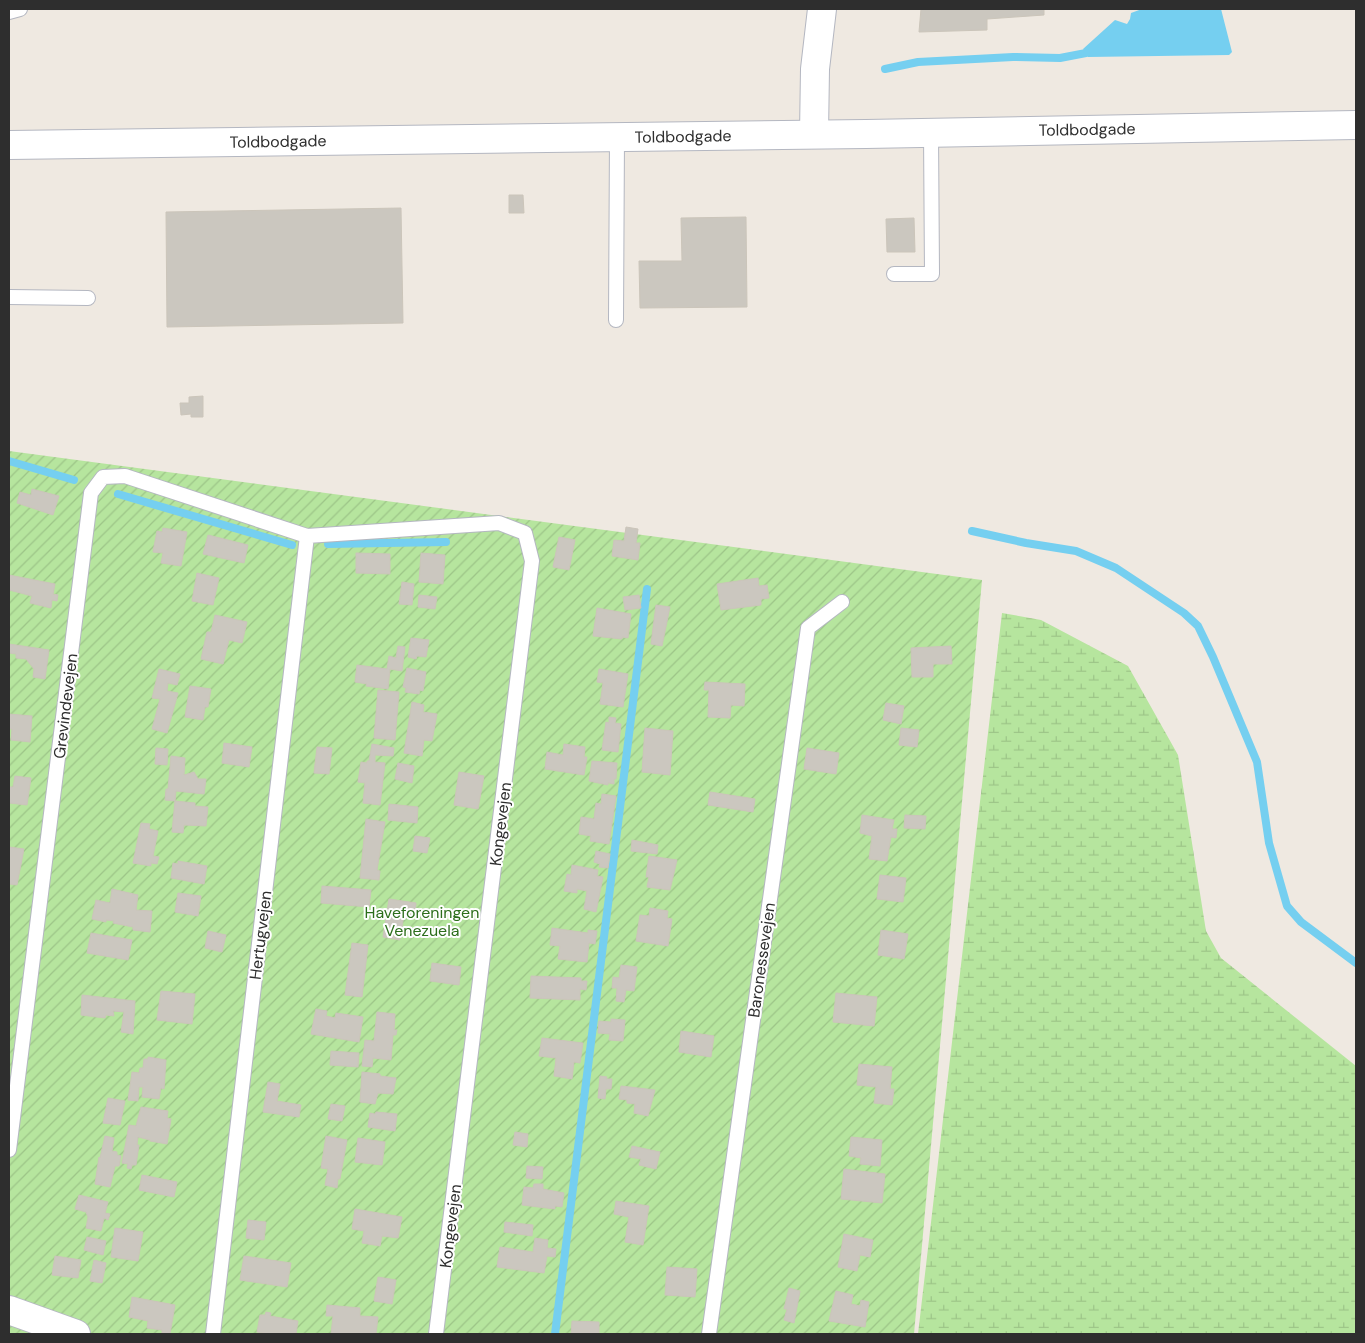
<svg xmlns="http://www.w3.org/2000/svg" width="1365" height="1343" viewBox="0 0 1365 1343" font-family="'DM Sans',sans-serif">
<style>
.wetland{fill:url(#wetland-marsh)}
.garden{fill:url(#garden-furrows)}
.water{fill:#75cff0}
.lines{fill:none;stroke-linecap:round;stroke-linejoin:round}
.stream{stroke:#75cff0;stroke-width:8}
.building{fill:#cbc7bf;stroke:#cbc5ba}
.service-casing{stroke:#b4b7c1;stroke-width:16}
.minor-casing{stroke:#b4b7c1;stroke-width:30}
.tertiary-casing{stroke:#b4b7c1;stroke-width:30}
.service{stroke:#fff;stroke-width:14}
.minor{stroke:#fff;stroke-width:28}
.tertiary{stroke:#fff;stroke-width:28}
.labels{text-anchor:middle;stroke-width:4;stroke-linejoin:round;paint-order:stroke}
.street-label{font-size:16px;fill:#2e2e2e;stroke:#fff}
.park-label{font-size:16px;fill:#2c6e1b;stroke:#fff}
</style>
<defs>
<pattern id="wetland-marsh" width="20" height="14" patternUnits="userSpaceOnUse" patternTransform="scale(1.25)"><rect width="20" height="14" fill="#b6e59e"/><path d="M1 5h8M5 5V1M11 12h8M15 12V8" fill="none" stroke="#9dc588"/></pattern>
<pattern id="garden-furrows" width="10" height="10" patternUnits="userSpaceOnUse" patternTransform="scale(1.25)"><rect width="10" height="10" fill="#b6e59e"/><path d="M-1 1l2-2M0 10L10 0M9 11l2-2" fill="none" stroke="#9dc588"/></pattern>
</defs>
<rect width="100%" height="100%" fill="#efe9e1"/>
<path class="wetland" d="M1002,613L1041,620L1128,666L1178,755L1206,931L1221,958L1356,1066V1334H918Z"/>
<path class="garden" d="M9,451L982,580L914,1334H9Z"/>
<path class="water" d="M1142,9H1221L1232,52L1229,55L1088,57L1083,49L1115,20L1127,24L1130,19L1131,13Z"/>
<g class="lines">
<path class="stream" d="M885,69L918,62L1013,57L1060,58L1086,53
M9,461L74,480
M118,494L292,545
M972,531L1026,543L1076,551L1116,568L1184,613L1198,626L1213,657L1257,762L1269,843L1287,906L1301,922L1356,963
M328,544L446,542
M555,1334L647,589"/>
</g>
<path class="building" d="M921,9H1044V15L987,19V30L919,32Z
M509,195H523L524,213H509Z
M401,208L403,323L167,327L166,212Z
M746,217L747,307L640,308L639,261H682L681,218Z
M914,218L915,252H887L886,219Z
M203,396V417H191V414L181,415L180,403H189V397Z
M32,489L59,496L53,515L17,503L20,492L31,495Z
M626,527L638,529L636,543H640L638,560L612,556L614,540L624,541Z
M163,528L187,532L181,566L161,563L163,553L153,552L157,531L162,532Z
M208,535L248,545L244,563L203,554Z
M559,537L575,540L569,570L553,567Z
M356,553L390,554V574L356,573Z
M421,553L445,555L443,584L419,582Z
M197,573L219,578L213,605L192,601Z
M9,575L55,584L53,594L58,595L57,601L52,600L51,608L30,603L32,596L9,590Z
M758,578L759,586L767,585L769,598L761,599V605L721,610L717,584Z
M402,582L414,584L412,605L399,604Z
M419,595L437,597L435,609L418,607Z
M639,595L641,608L625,610L623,597Z
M656,605L670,607L662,646L651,644Z
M597,608L631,614L628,638L622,637V639L593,636Z
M215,615L247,622L242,643L229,640L223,664L201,659L207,632H211Z
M411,638L429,640L426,657L417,656L416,659L408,657Z
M9,644L49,650L45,679L33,677L34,669L26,659L16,658V654L9,653Z
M398,646L405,647L402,671L390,669L388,689L366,686L367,684L355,682L357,665L387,669L389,656L396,658Z
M951,646L952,664H933V677H912L911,648Z
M407,668L426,672L423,691L420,690L419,694L405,692L406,688L403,687Z
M159,669L180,674L177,685L168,683L167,691L178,693L167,733L152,729L160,699L152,698Z
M599,669L628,674L623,707L600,704L603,683L597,682Z
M705,682L745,684L744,706L731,705L730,718L708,717L709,690H704Z
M190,686L211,689L208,707H205L203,720L185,717Z
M378,690L399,692L395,740L374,738Z
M412,702L424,705L423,712L437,714L432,741L424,740L422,756L404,753Z
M886,703L904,706L901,724L883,720Z
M9,714L32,716L30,742L11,740L12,729H9Z
M609,717L616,718L615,723L621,724L618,752L602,750L606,722L609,723Z
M645,728L673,731L670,775L642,772Z
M901,728L919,730L917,747L899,745Z
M224,743L252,747L249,767L222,763Z
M372,744L394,748L393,756L375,755V762L385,763L380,805L363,803L365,783L358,782L361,762L367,763V761H369Z
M564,744L585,747L584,757H587L584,775L545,769L547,752L563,755Z
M317,747L332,748L329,774L314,773Z
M156,748L168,749L167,765L155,764Z
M807,748L839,753L836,774L804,769Z
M171,756L185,758L184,775L194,772L198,779H206L204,794L176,791L175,801L165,800L166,789H168Z
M592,761L617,763L616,779H614V784L608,783V785L589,781Z
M398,763L414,766L412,783L395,779Z
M459,772L484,776L478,809L454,805Z
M15,776L31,778L27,805L9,803V787H13Z
M710,792L755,799L753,812L708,805Z
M602,794L616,796L609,844L590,841L591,836L579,834L581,817L594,819L596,803L601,804Z
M175,801L195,803V806L208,807L206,826L184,825L183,833L172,832Z
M389,804L418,807L417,823L388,820Z
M862,815L894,820L892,829H897L896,838L891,837L887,861L869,859L872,836L860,833Z
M905,815L926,816L925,829L904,828Z
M366,819L385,822L377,870L380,871L379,880L360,878Z
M141,823L150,824L149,829L158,831L153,856L159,857L157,864L151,863V866L133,863Z
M415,836L430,838L427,853L413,851Z
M632,840L658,845L657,854L631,851Z
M9,847L24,849L17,885L9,884Z
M596,851L610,854L608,868L599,867L600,864L594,862Z
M649,856L677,860L670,890L647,887L649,877H646Z
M178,861L207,866L204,884L171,878L173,863L178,864Z
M572,865L598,870L597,876L603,877L596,912L584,909L587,891L577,889V893L564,891L567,874L571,875Z
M880,875L906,878L903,902L877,899Z
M322,886L371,890L369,907L321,903Z
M112,889L138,895L136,910L152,911L150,932L133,930V927L113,923L114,921L106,920V922L92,919L96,900L110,903Z
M178,893L201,896L198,916L175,912Z
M389,899L416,903L415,917L404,915L400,940L383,937Z
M650,908L668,911L667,918L672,919L668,946L636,941L640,915L649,916Z
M552,928L588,933V930L597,931L595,944L589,943L587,962L558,959L560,946L550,945Z
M881,930L908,934L904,959L878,955Z
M208,931L226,935L222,952L205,948Z
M91,933L132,940L128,960L87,953Z
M352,943L368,945L362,997L345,995Z
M432,963L461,967L459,985L430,981Z
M621,965L637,967L634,991L626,990L624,1002L616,1001L617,988H612L613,977L619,978Z
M531,976L581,978V981H587L586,990L580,989V1000L530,998Z
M161,991L195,994L192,1024L157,1020Z
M836,993L877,997L874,1026L833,1022Z
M82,995L135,1001L133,1034L121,1032L124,1012L113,1011L114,1016L106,1015L105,1018L81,1015Z
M316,1009L327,1011L326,1016L335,1018L336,1013L363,1017L359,1042L311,1034Z
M377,1012L395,1014L394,1030H397L396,1035H393L391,1060L373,1058L372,1067L362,1066L365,1040L374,1041Z
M611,1019L625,1020L623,1041L609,1040L610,1034L598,1033L599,1021L611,1022Z
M681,1031L714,1036L711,1057L679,1052Z
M542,1038L583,1043L580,1063L574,1062L572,1079L554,1076L556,1058L539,1056Z
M331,1051L359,1053L358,1067L330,1065Z
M148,1057L166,1060L164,1089L161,1088L159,1099L142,1097L143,1087H139L138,1101L128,1100L132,1072L139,1073L140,1068H143L144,1059H148Z
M859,1064L892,1067L890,1089H894L892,1105L874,1103L876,1087L857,1085Z
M362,1072L380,1074V1076L396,1078L393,1094L378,1093L375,1104L360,1102Z
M600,1076L607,1077L606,1079H612L611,1089H606L605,1099L598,1098Z
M268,1082L280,1084L277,1101L301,1105L299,1117L263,1112Z
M621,1086L655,1090L648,1116L634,1113L635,1104L627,1103V1100L619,1099Z
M108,1098L125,1101L120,1125L103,1123Z
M331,1104L345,1106L342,1121L328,1119Z
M141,1107L168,1111L167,1118L171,1119L167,1144L150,1141V1140L138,1137L137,1145H139L136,1165H132L131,1169L127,1168L128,1164L122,1163L129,1125L136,1126Z
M376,1112L397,1114L395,1131L368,1127L370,1113L375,1114Z
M515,1132L528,1134L527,1147L513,1145Z
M105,1136L114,1138L112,1151L117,1152V1155L121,1156L119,1166H115L110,1187L95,1184L99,1157L100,1158Z
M326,1136L347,1140L340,1179H338L337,1188L325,1185L328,1169L321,1168Z
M851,1137L882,1140L880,1166L860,1164L861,1158L849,1156Z
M358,1138L385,1142L382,1165L355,1162Z
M632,1146L660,1152L656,1169L639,1165L641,1159L629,1157Z
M527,1166L543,1167L542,1179L526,1178Z
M844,1169L885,1174L882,1203L841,1199Z
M142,1175L177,1182L174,1197L139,1190Z
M534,1184H543V1189L564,1193L562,1207L555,1206V1209L522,1205L524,1187L533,1188Z
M79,1195L108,1202L105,1213L110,1214L108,1220L104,1218L101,1231L86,1228L88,1217L86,1212L75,1209Z
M616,1201L649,1206L643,1245L625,1242L629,1217L614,1214Z
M355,1209L402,1217L398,1238L382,1236L380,1246L362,1243L364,1231L352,1229Z
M248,1220L266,1222L264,1240L246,1238Z
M505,1222L533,1225L532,1236L504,1232Z
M115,1228L143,1232L138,1261L111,1257Z
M844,1234L873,1240L870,1257L860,1255L857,1271L838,1267Z
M87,1237L106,1241L103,1255L84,1250Z
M535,1238L548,1240L547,1248L556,1249L555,1257L547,1256L544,1273L497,1267L500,1247L533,1252Z
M55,1256L81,1260L78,1278L52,1275Z
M244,1256L291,1263L287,1287L240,1280Z
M94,1260L106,1263L102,1283L90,1281Z
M667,1267L697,1269L695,1297L665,1295Z
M378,1277L396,1280L392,1304L374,1301Z
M789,1288L800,1291L794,1323L784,1320L787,1309H784Z
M836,1291L853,1295L851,1304L860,1306L861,1300L869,1302L865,1327L829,1321Z
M132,1297L175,1305L170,1334L162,1333V1330L147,1328L148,1321L129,1317Z
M327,1305L360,1308V1316L378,1317L376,1334H331L333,1316H326Z
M266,1312L271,1313L270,1316L298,1321L296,1334H268L257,1332L260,1315H265Z
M572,1321L599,1322V1334H571Z"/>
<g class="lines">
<defs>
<path id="service" d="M9,12L20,9
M894,274H932L931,132
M9,297L88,298
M616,320L617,137
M9,1150L91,493L103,477L125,476L307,536L499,523L525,533L532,561L436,1334
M213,1334L307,536
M709,1334L808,628L842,602"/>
<path id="minor" d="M814,134L815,69L822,9
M9,1310L76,1334"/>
<path id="tertiary" d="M9,145L866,134L1356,125"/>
</defs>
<use href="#service" class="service-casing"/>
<use href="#minor" class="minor-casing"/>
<use href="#tertiary" class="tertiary-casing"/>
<use href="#service" class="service"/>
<use href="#minor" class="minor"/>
<use href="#tertiary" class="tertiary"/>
</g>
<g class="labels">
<g class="street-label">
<text transform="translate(1087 129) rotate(-1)" y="6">Toldbodgade</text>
<text transform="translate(683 136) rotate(-1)" y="6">Toldbodgade</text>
<text transform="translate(278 141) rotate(-1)" y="6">Toldbodgade</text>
<text transform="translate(65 706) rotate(-83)" y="6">Grevindevejen</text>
<text transform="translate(500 824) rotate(-83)" y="6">Kongevejen</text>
<text transform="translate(260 935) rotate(-83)" y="6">Hertugvejen</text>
<text transform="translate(761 960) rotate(-82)" y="6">Baronessevejen</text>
<text transform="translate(450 1226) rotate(-83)" y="6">Kongevejen</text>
</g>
<g class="park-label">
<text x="422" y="918">Haveforeningen<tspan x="422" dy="18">Venezuela</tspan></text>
</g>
</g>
<rect width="1365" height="1343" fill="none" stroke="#2e2e2e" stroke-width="20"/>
</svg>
